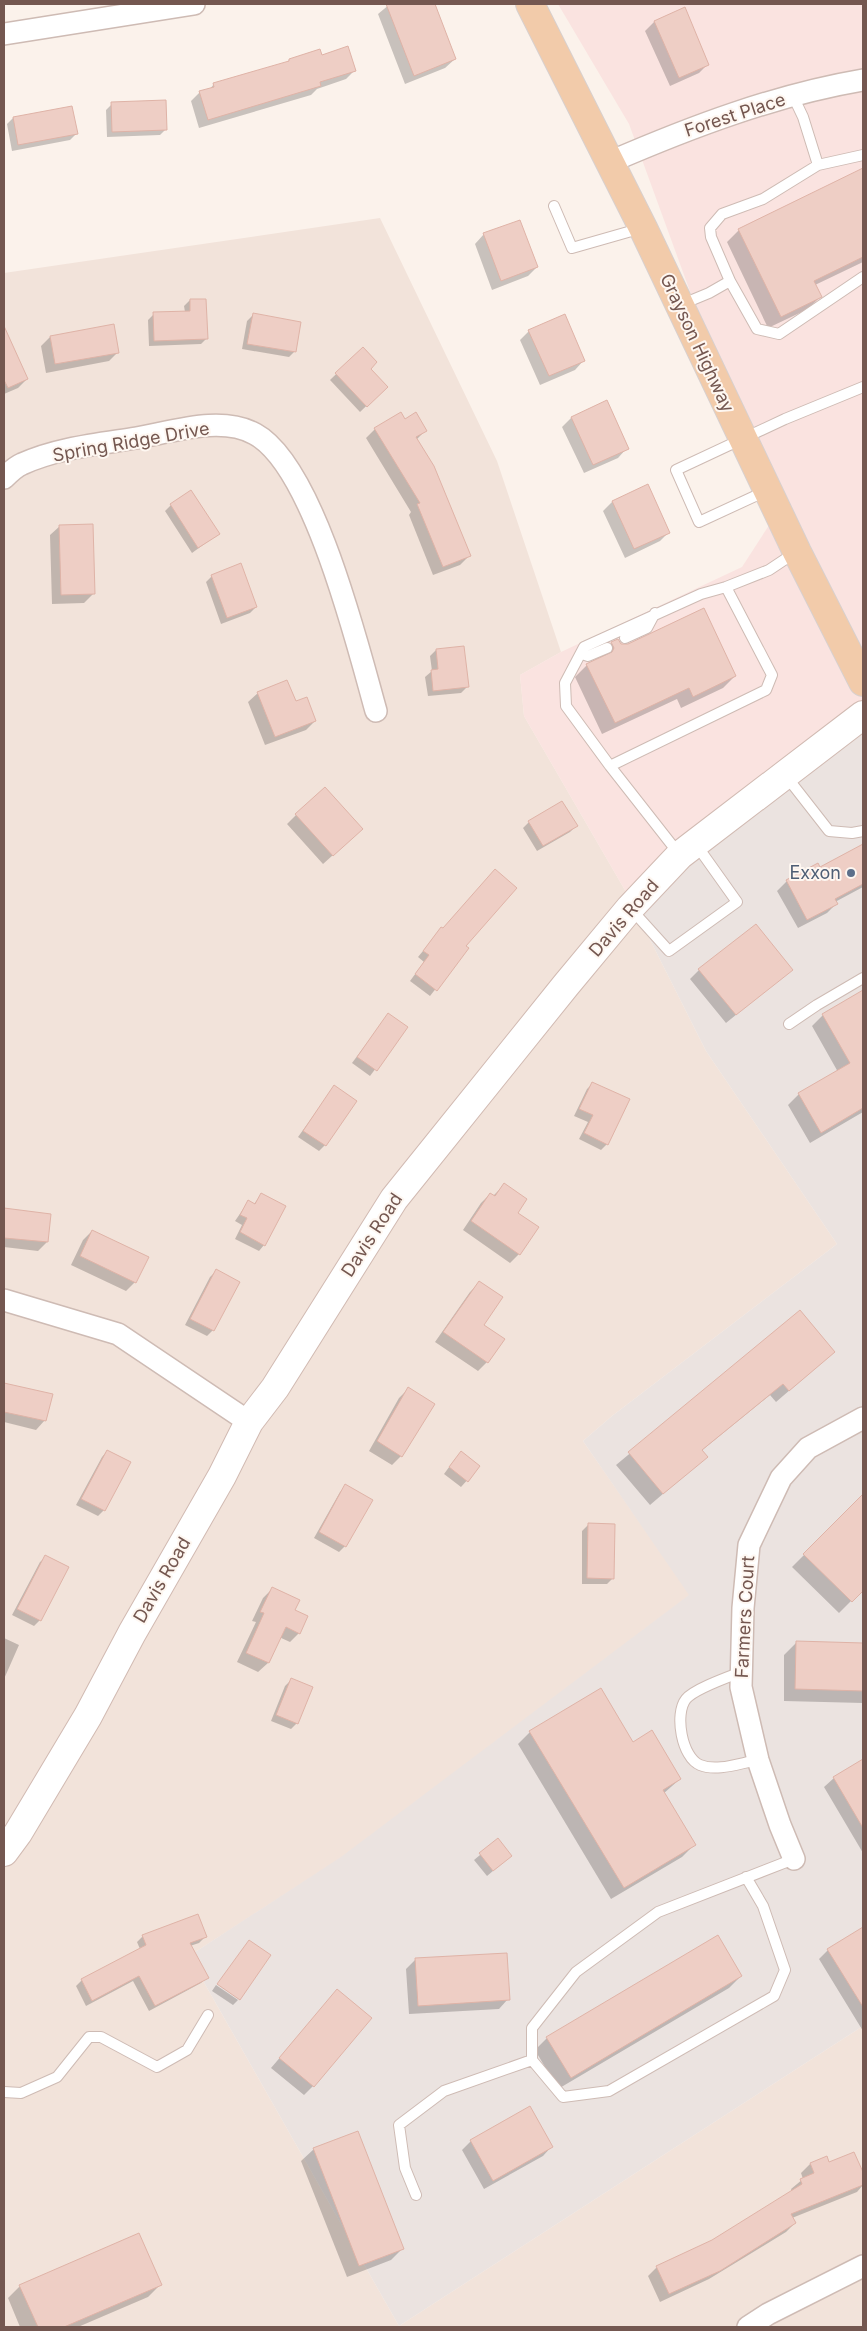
<svg xmlns="http://www.w3.org/2000/svg" width="867" height="2331" viewBox="0 0 867 2331" font-family="Inter,sans-serif">
<style>
.residential{fill:#f2e3da}
.commercial{fill:#fae3e0}
.industrial{fill:#ebe3e0}
.shadow{fill:#0003}
.building{fill:#eecec5;stroke:#dfb3a7}
.lines{fill:none;stroke-linecap:round;stroke-linejoin:round}
.lane-casing{stroke:#cebbb4;stroke-width:12}
.street-casing{stroke:#cebbb4;stroke-width:24}
.secondary-casing{stroke:#d1bab2;stroke-width:30}
.primary-casing{stroke:#d8d0ce;stroke-width:30}
.lane{stroke:#fff;stroke-width:10}
.street{stroke:#fff;stroke-width:21}
.secondary{stroke:#fff;stroke-width:28}
.primary{stroke:#f2cbaa;stroke-width:28}
.service-dot{fill:#5c6f8a;stroke:#fef7f1;stroke-width:2}
.labels{text-anchor:middle;stroke-width:4;stroke-linejoin:round;paint-order:stroke}
.street-label{font-size:18px;fill:#745750;stroke:#fef7f1}
.service-label{font-size:18px;fill:#4e5e75;stroke:#fef7f1;text-anchor:end}
</style>
<rect width="100%" height="100%" fill="#fbf2eb"/>
<path class="residential" d="M380,218L497,461L561,652L520,675L524,716L626,892L706,1051L837,1244L612,1416L583,1441L690,1595L341,1858L189,1956L399,2326L863,2026V2327H4V273Z"/>
<path class="commercial" d="M558,4H863V720L853,705L721,821L626,892L524,716L520,675L561,652L742,567L773,519L629,124Z"/>
<path class="industrial" d="M854,704L863,720V2026L399,2326L189,1956L341,1857L689,1595L583,1441L612,1416L837,1244L706,1051L626,892L721,821Z"/>
<path class="shadow" d="M390,4H433L455,59L445,68L405,84L378,14Z
M684,8L708,64L699,73L670,86L645,31L654,22Z
M321,56L355,70L346,79L317,89L311,95L199,128L191,101L200,92L209,90L214,84L287,63L289,60Z
M112,104L166,129L160,135L107,137L106,110Z
M71,108L76,134L70,140L12,151L7,124L13,118Z
M863,170V262L815,285L820,297L808,309L768,328L727,242L739,230Z
M484,234L537,267L528,276L492,290L475,244Z
M190,300L207,338L201,344L149,346L148,320L154,314L185,312L184,306Z
M253,315L295,351L289,357L242,349L247,321Z
M529,331L584,360L575,370L540,385L520,340Z
M50,337L118,352L109,361L46,373L41,346Z
M9,340L27,379L18,388L4,394V343Z
M363,348L369,369L386,387L360,412L330,380Z
M571,418L627,448L618,458L584,473L562,427Z
M404,421L426,430L417,439L469,556L460,565L433,575L409,515L411,512L366,438L375,429Z
M647,486L669,532L660,541L625,558L603,511L612,502Z
M171,505L218,534L192,553L165,511Z
M60,526L93,594L84,603L52,604L50,535Z
M212,576L256,607L250,613L221,624L206,582Z
M618,641L621,645L735,676L723,688L681,708L677,699L602,734L575,677L587,665L601,659L600,655L612,643Z
M436,650L467,687L461,693L428,696L425,677L432,671L430,656Z
M258,693L295,703L315,721L306,730L265,745L248,702Z
M296,815L352,838L323,864L287,824Z
M529,822L576,826L570,832L537,851L523,828Z
M863,845V887L835,902L836,904L827,913L798,928L777,891L786,882L817,865L819,868Z
M441,929L467,949L430,996L410,981L424,962L418,957Z
M699,970H791L726,1023L690,979Z
M863,992V1112L810,1143L788,1105L799,1094L838,1072L812,1026L823,1015Z
M388,1015L406,1028L370,1076L352,1063Z
M593,1083L607,1144L601,1150L579,1139L588,1122L574,1116L587,1089Z
M334,1087L325,1145L319,1151L298,1137Z
M504,1185L519,1254L510,1263L463,1230L481,1203L490,1194L493,1196Z
M261,1195L264,1245L259,1251L235,1239L242,1225L235,1221L248,1202L254,1204Z
M4,1209L50,1215L47,1242L38,1251L4,1247Z
M92,1231L135,1282L126,1291L71,1265L83,1240Z
M216,1271L213,1330L207,1336L185,1325L210,1277Z
M479,1283L487,1362L478,1371L435,1342L470,1292Z
M800,1312L834,1352L776,1402L770,1395L701,1451L706,1457L650,1505L616,1465Z
M4,1384L51,1395L45,1420L36,1430L4,1422Z
M408,1389L401,1456L392,1465L369,1451L399,1398Z
M107,1451L104,1510L98,1516L76,1505L102,1457Z
M455,1459L479,1467L461,1487L444,1474Z
M346,1486L345,1546L339,1552L314,1538L340,1492Z
M863,1496V1589L839,1613L792,1567Z
M588,1525L613,1578L607,1584H582V1531Z
M46,1557L40,1620L34,1626L12,1615L40,1562Z
M272,1589L294,1611L299,1633L290,1642L279,1637L268,1663L258,1672L237,1662L256,1622L252,1621L263,1598Z
M4,1638L19,1645L4,1679Z
M796,1643L863,1644V1703L784,1701V1655Z
M291,1680L297,1723L291,1729L271,1721L285,1686Z
M530,1732L633,1743L680,1779L663,1794L694,1845L682,1857L611,1899L518,1744Z
M863,1760V1853L824,1787L834,1778Z
M498,1840L511,1856L487,1876L474,1860Z
M863,1928V2031L819,1959L828,1950Z
M143,1936L205,1937L199,1943L190,1946L207,1977L201,1983L149,2011L133,1981L86,2006L76,1986L82,1980L140,1949L137,1942Z
M415,1960L508,1999L499,2009L409,2014L406,1969Z
M741,1976L729,1988L558,2089L535,2050L547,2038Z
M216,1985L238,2000L233,2005L212,1991Z
M337,1991L313,2086L304,2095L271,2068Z
M471,2141L552,2146L543,2156L484,2189L462,2150Z
M314,2149L403,2248L391,2260L347,2277L301,2161Z
M854,2153L863,2176V2185L857,2192L792,2218L795,2223L786,2232L709,2279L660,2302L648,2276L657,2267L713,2241L792,2192L791,2189L803,2179L801,2173L810,2164L826,2157L829,2164Z
M160,2285L148,2297L78,2327H20L8,2298L20,2286Z"/>
<path class="building" d="M386,4H435L456,59L414,76Z
M685,7L709,65L679,78L654,21Z
M348,46L356,71L320,82L321,86L208,120L199,91L214,87L213,83L289,61V59L320,49L322,55Z
M166,100L167,130L112,132L111,102Z
M72,106L78,134L18,145L13,117Z
M863,168V257L814,281L822,297L781,317L738,229Z
M520,220L538,267L501,281L483,233Z
M190,299H206L208,339L154,341L153,312L190,311Z
M253,313L301,322L296,352L247,344Z
M565,314L585,361L549,376L528,330Z
M114,324L119,353L55,364L50,336Z
M4,326L28,379L8,388L4,380Z
M363,347L377,362L371,369L388,387L367,407L335,373Z
M607,400L629,449L593,465L571,417Z
M401,412L405,419L416,412L427,431L416,437L434,466L471,556L443,567L417,504L420,503L374,428Z
M648,484L670,533L634,549L612,501Z
M191,490L220,534L198,548L170,504Z
M93,524L95,594L61,595L59,525Z
M241,563L257,607L227,618L211,575Z
M704,608L736,676L693,697L689,688L615,723L586,664L612,652L614,648L611,642L618,639L621,644H628Z
M464,646L469,687L433,691L431,670L438,669L436,649Z
M287,680L296,701L307,697L316,721L275,737L257,692Z
M325,787L363,829L333,856L295,814Z
M562,801L578,826L543,846L528,821Z
M863,844V884L835,899L838,904L807,920L786,880L818,863L820,867Z
M495,869L517,888L466,946L469,948L437,991L415,974L429,955L423,951L441,927L443,928Z
M756,924L793,970L736,1015L698,969Z
M863,990V1108L821,1133L798,1093L850,1063L822,1014Z
M388,1013L408,1027L377,1071L357,1057Z
M592,1082L630,1099L608,1145L584,1133L593,1115L579,1109Z
M334,1085L357,1101L326,1146L303,1131Z
M504,1183L527,1199L518,1213L539,1227L520,1255L471,1221L490,1193L495,1196Z
M261,1193L286,1206L265,1246L240,1232L247,1218L240,1215L248,1200L255,1204Z
M4,1208L51,1214L48,1242L4,1238Z
M92,1230L149,1257L136,1283L80,1256Z
M216,1269L240,1282L214,1331L190,1319Z
M479,1281L503,1297L484,1325L505,1339L488,1363L443,1332Z
M800,1310L835,1352L789,1391L783,1384L702,1450L708,1457L663,1494L628,1452Z
M4,1383L53,1394L46,1421L4,1412Z
M408,1387L435,1404L402,1457L377,1441Z
M107,1450L131,1462L105,1511L81,1499Z
M461,1451L480,1466L468,1482L449,1467Z
M345,1484L373,1500L346,1547L319,1532Z
M863,1494V1591L852,1602L803,1554Z
M588,1523L615,1524L614,1579L587,1578Z
M45,1555L69,1567L41,1621L17,1609Z
M272,1587L300,1600L295,1610L308,1616L300,1634L286,1627L269,1663L246,1653L264,1613L260,1612Z
M796,1641L863,1643V1691L795,1689Z
M291,1678L313,1687L298,1724L276,1715Z
M601,1688L633,1742L652,1730L681,1779L663,1790L696,1845L624,1888L529,1731Z
M863,1759V1828L833,1777Z
M498,1838L512,1856L493,1871L479,1853Z
M198,1914L207,1937L190,1943L209,1978L155,2006L139,1976L92,2001L81,1979L146,1945L142,1935Z
M863,1927V2007L827,1949Z
M718,1935L742,1976L571,2078L546,2037Z
M249,1940L271,1955L240,2000L217,1984Z
M507,1953L510,2000L418,2006L415,1958Z
M337,1989L372,2018L314,2087L279,2058Z
M530,2106L553,2147L493,2181L470,2140Z
M358,2131L404,2249L359,2266L313,2148Z
M854,2152L863,2172V2185L791,2214L796,2223L720,2271L669,2294L656,2266L712,2240L802,2184L800,2179L814,2173L810,2163L827,2156L829,2162Z
M139,2233L162,2285L64,2327H38L19,2285Z"/>
<g class="lines">
<defs>
<path id="lane" d="M818,165L863,155
M554,206L572,248L642,228
M730,281L757,329L779,334L863,277
M680,305L709,293L730,281L711,237L710,228L722,214L763,199L818,165L803,117L793,96
M766,491L699,522L676,470L785,419L863,387
M625,638L647,628L655,613
M582,654L588,656L607,648
M610,766L566,706L565,683L584,647L701,594L726,587
M786,776L829,831L852,833L863,831
M679,854L610,766L766,690L772,675L726,587L769,570L796,552
M631,909L669,951L737,902L695,843
M789,1024L817,1005L863,978
M741,1672C728,1677 694,1689 686,1699C674,1714 682,1758 700,1765C717,1772 740,1763 758,1760
M746,1877L763,1906L785,1970L774,1996L609,2091L563,2097L532,2060V2028L576,1972L658,1912L794,1859
M4,2092L21,2093L57,2077L89,2037H101L157,2067L187,2050L208,2015
M416,2195L405,2168L399,2125L444,2091L532,2060"/>
<path id="street" d="M4,34L194,4
M610,162C691,127 775,95 863,80
M4,478C9,473 15,467 22,464C57,448 98,444 136,438C172,432 221,415 255,434C314,466 358,647 376,711
M4,1300L118,1334L249,1422
M794,1859L780,1825L758,1760L741,1687L743,1608L749,1545L781,1478L808,1448L863,1418
M748,2327L768,2314L863,2266"/>
<path id="secondary" d="M4,1852L18,1833L88,1716L132,1633L222,1476L249,1422L275,1388L394,1199L566,985L630,908L680,855L863,715"/>
<path id="primary" d="M530,4L643,228L797,552L863,682"/>
</defs>
<use href="#lane" class="lane-casing"/>
<use href="#street" class="street-casing"/>
<use href="#secondary" class="secondary-casing"/>
<use href="#primary" class="primary-casing"/>
<use href="#lane" class="lane"/>
<use href="#street" class="street"/>
<use href="#secondary" class="secondary"/>
<use href="#primary" class="primary"/>
</g>
<circle class="service-dot" cx="851" cy="873" r="5"/>
<g class="labels">
<g class="street-label">
<text transform="translate(735 115) rotate(-18)" y="6">Forest Place</text>
<text transform="translate(697 343) rotate(65)" y="6">Grayson Highway</text>
<text transform="translate(131 442) rotate(-10)" y="6">Spring Ridge Drive</text>
<text transform="translate(624 918) rotate(-49)" y="6">Davis Road</text>
<text transform="translate(372 1235) rotate(-57)" y="6">Davis Road</text>
<text transform="translate(162 1580) rotate(-60)" y="6">Davis Road</text>
<text transform="translate(745 1617) rotate(-87)" y="6">Farmers Court</text>
</g>
<g class="service-label">
<text x="841" y="879">Exxon</text>
</g>
</g>
<rect width="867" height="2331" fill="none" stroke="#745750" stroke-width="10"/>
</svg>
